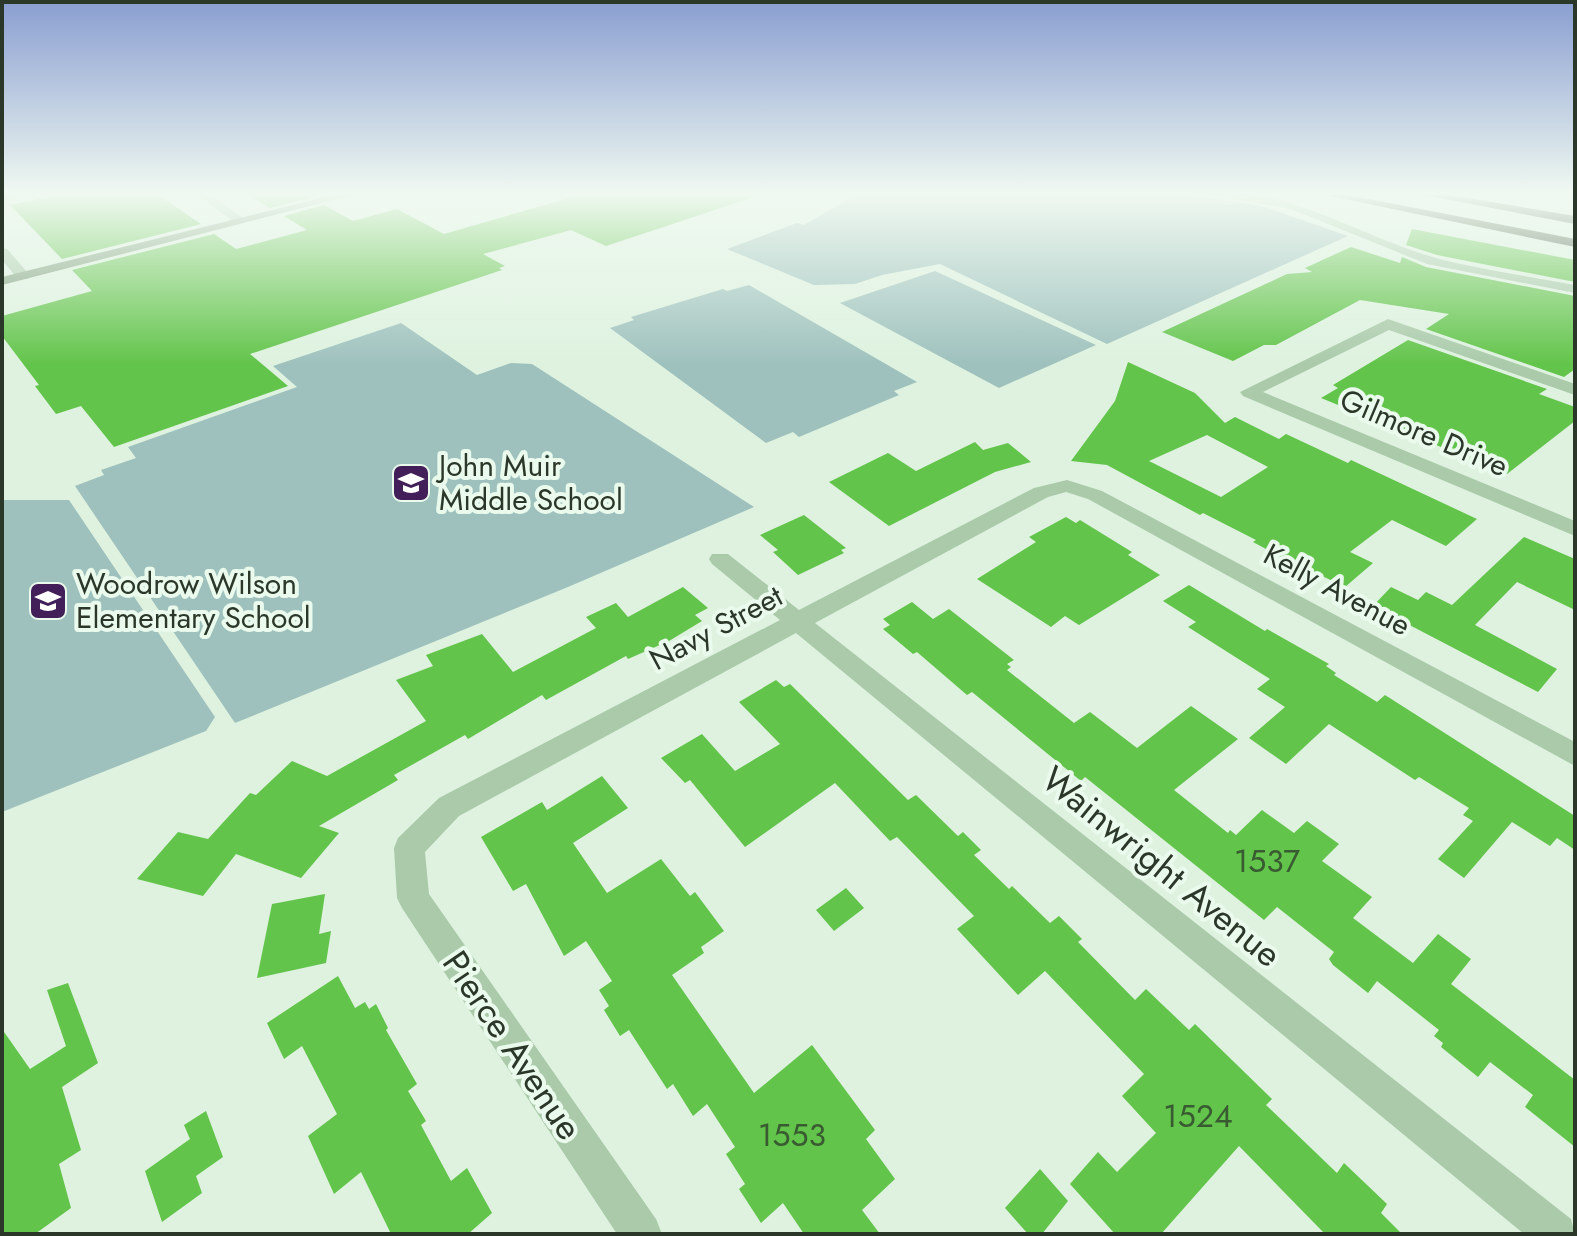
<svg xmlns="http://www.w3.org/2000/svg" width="1577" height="1236" viewBox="0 0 1577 1236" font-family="Jost,sans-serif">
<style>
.green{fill:#9ec1bd}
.building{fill:#62c44a;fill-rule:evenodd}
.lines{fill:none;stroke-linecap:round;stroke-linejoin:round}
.street{fill:#aacaaa;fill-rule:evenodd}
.secondary{fill:#7e9e7b;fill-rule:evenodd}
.highway{fill:#445840;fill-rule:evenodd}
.labels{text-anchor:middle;stroke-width:8;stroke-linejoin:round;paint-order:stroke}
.street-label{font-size:30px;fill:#2b3829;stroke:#eafaec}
.poi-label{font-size:30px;fill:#2b3829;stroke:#eafaec;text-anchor:start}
.near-number-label{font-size:32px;fill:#395b31}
.near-street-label{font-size:36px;fill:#2b3829;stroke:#eafaec}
</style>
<rect width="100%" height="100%" fill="#def2df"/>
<path class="green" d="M861,192H1172L1261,206L1348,236L1107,344L940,264L882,275L855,284L814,285L727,249L797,223L804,225Z
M935,271L1096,345L999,388L840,303Z
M749,285L917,382L894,391L899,395L799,437L793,432L766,443L610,328L634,320L631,317L723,289L727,291Z
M401,323L477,375L511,363L532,364L754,507L568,587L235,723L75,486L104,475L101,470L136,458L128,447L297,387L273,366Z
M2,500H69L215,717L206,731L2,812Z"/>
<path class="building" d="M72,192H154L201,224L62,259L10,205Z
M244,192H299L310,198L270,208Z
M590,192H756L757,196L606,246L571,230L483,254L505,266L499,268L502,270L250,354L288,386L114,447L81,406L56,414L35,386L39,385L2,336V316L92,291L72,270L214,234L236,249L307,230L284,216L324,205L353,221L397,209L444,234Z
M1412,229L1575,260V282L1437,255L1406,245Z
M1351,247L1400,263L1402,257L1426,267L1575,296V369L1564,377L1426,329L1449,314L1360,300L1276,345H1264L1233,361L1162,332L1287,274L1312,272L1305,268Z
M1408,340L1547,389L1539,394L1575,407V421L1507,474L1321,398L1338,388L1333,385Z
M1128,362L1195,393L1225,423L1235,417L1279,439L1286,434L1348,463L1351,460L1477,519L1446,546L1392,520L1350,552L1373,563L1345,587L1316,573L1308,572L1253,542L1256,540L1203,513L1200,515L1107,465L1071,461L1115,401ZM1207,435L1268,467L1221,497L1149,461Z
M975,442L983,450L1008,443L1031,462L995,472L889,526L829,482L888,453L916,471Z
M804,515L846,548L841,550L844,553L798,575L773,552L778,550L760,535Z
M1066,517L1076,523L1080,520L1132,552L1128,555L1160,575L1079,625L1065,616L1051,627L977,579L1036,542L1029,537Z
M1524,537L1575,559V610L1517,582L1475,625L1557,669L1538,692L1373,606L1391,587L1418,600L1426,592L1452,605Z
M1189,585L1265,631L1267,629L1329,664L1326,666L1336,673L1334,675L1377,702L1385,695L1575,816V850L1557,838L1550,846L1512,822L1464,878L1438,859L1473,821L1463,815L1469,808L1419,777L1415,780L1329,724L1286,764L1249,738L1285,707L1257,689L1270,679L1188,627L1196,622L1163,601Z
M683,587L708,608L695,615L702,621L669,641L628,659L626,656L546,700L542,695L468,739L465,735L394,775L398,780L319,826L339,833L301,878L236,854L203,896L137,879L178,832L208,839L250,793L256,795L292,761L327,776L426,721L396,680L433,666L426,655L482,634L513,672L596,628L586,617L616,603L628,617Z
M912,602L933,619L949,609L1014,660L1007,664L1011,667L1007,670L1074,723L1090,712L1137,748L1191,706L1238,739L1174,790L1228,833L1230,830L1236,835L1262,810L1294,833L1307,821L1339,844L1322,861L1372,897L1353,918L1413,963L1438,934L1471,959L1451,984L1575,1080V1147L1525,1107L1533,1095L1490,1062L1478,1077L1441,1047L1443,1043L1434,1036L1439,1030L1377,981L1368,993L1333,965L1329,959L1334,952L1277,907L1264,920L1085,777L1081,781L972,692L967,695L917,652L913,654L883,629L890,625L883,619Z
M776,680L784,687L790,684L908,800L916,795L958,836L963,832L981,850L974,855L1009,889L1012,886L1050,923L1059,916L1082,939L1078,942L1135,1000L1146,989L1189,1030L1195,1024L1272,1099L1266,1105L1337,1173L1344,1163L1387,1204L1381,1213L1402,1234H1325L1239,1146L1161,1234H1115L1070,1184L1098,1152L1117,1172L1156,1133L1122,1096L1144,1074L1045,971L1018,995L957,929L974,916L897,837L890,841L835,783L745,847L690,780L685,783L661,758L702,734L735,771L780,744L739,702Z
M602,776L628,808L573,843L607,893L661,859L690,896L695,892L724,931L701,947L704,953L672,975L754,1093L812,1045L875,1130L866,1139L895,1179L862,1210L880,1234H804L783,1203L761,1223L739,1189L745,1184L726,1154L735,1147L707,1104L693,1116L673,1084L667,1089L629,1030L620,1036L604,1010L609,1006L599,990L612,981L586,941L564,956L526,884L513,891L481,837L542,802L547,810Z
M846,888L864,908L834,931L816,910Z
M325,894L319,934L331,931L326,963L257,978L272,904Z
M338,976L355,1008L365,1002L369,1009L376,1004L388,1028L386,1030L417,1084L408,1091L426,1121L421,1125L451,1181L467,1168L492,1213L468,1234H391L361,1172L334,1194L308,1136L337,1114L302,1046L284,1059L267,1023Z
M68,983L98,1063L62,1087L81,1150L59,1164L71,1208L35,1234H2V1029L30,1069L66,1046L47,990Z
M206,1111L223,1157L196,1176L202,1193L162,1222L145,1171L190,1139L184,1125Z
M1040,1169L1068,1201L1042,1234H1028L1005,1208Z"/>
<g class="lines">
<path class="street" d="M16,192H37L2,202V194Z
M193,192H206L247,221L237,224Z
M1201,192C1289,186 1356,235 1436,258C1481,270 1529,276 1575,285V293L1427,264L1291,209Z
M2,248L7,249L28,273V279H18L2,260Z
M1388,319L1575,384V395L1389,330L1263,392L1575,521V536L1243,396L1240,392Z
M1067,480L1102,491L1575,742V766L1088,499L1066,492L1048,497L815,623L1571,1219L1575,1234H1524L796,633L459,816L425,852L429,894L656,1219L662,1234H617L402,908L397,898L394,848L398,838L439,798L780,620L712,564L709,559L712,554H728L799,610L1034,488Z"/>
<path class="secondary" d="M345,192H364L2,285V277Z"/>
<path class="highway" d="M1311,192H1333L1575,239V247Z
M1409,192H1433L1575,216V224Z"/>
</g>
<linearGradient id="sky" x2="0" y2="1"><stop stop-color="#899ed1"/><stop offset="0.53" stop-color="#f0f9f1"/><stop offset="1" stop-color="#f0f9f1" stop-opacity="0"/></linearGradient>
<rect width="1577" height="365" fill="url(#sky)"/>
<defs>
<symbol id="school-square" viewBox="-11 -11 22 22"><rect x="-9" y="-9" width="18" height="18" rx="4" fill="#431f59" stroke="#eafaec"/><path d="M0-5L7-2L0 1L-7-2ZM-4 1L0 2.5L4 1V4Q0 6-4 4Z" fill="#fff"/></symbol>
</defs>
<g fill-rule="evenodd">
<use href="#school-square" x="389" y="461" width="44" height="44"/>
<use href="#school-square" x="26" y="579" width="44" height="44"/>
</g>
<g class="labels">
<g class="street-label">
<text transform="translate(1424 433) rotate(23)" y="10">Gilmore Drive</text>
<text transform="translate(1337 590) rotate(28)" y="10">Kelly Avenue</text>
<text transform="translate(716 628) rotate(-28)" y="10">Navy Street</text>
</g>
<g class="poi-label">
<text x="439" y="476">John Muir<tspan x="439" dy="34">Middle School</tspan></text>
<text x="76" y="594">Woodrow Wilson<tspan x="76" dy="34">Elementary School</tspan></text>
</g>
<g class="near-number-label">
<text x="1267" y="872">1537</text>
<text x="1198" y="1127">1524</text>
<text x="792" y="1146">1553</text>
</g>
<g class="near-street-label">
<text transform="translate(1162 866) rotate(39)" y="13">Wainwright Avenue</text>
<text transform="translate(513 1045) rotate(56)" y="13">Pierce Avenue</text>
</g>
</g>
<rect width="1577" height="1236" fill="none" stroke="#2b3829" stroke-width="8"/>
</svg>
